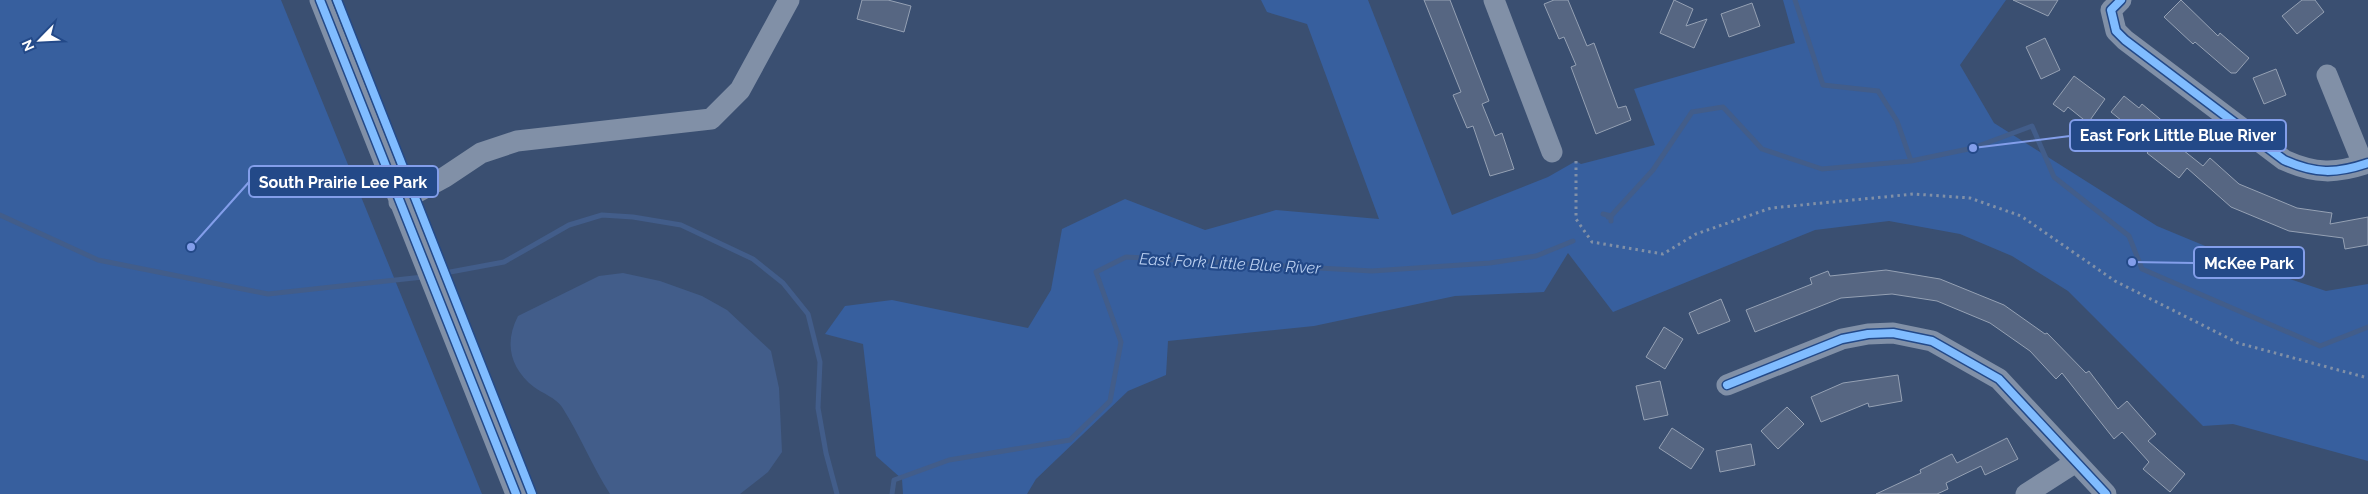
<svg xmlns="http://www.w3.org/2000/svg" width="2368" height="494" viewBox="0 0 2368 494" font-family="Raleway,sans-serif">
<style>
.green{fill:#375f9e}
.water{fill:#425d8a}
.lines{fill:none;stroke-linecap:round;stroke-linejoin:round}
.stream{stroke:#425d8a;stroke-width:5}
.building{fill:#566682;stroke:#95a1b4}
.path{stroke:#8190a7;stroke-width:3;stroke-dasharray:2.5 4;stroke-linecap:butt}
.minor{stroke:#8190a7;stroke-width:21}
.cycleway-casing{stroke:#234988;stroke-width:11}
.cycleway{stroke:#80bcff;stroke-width:8}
.labels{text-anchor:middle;stroke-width:4.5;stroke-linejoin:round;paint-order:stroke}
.water-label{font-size:16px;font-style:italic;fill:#bbd0f1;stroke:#234988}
.leader{fill:none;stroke:#839eea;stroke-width:2}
.callout-dot{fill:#839eea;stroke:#234988;stroke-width:2}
.callout{fill:#234988;stroke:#839eea;stroke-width:2}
.callout-label{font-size:16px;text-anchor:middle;font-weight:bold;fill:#fff}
</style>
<rect width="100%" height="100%" fill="#3a4f71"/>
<path class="green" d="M0,0H281L482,494H0Z
M1261,0H1368L1452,215L1548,177L1576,161L1581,164L1655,145L1634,89L1795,43L1783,0H2006L1960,65L1994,123L2157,226L2263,270L2326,291L2368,284V461L2233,424L2203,426L2068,291L2012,256L1960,234L1889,221L1815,230L1613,312L1568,253L1544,292L1455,296L1314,326L1168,341L1166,375L1128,391L1036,479L1027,494H903L902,479L876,456L863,344L825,334L845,306L892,300L1028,328L1051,290L1062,229L1125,199L1205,230L1276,210L1379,219L1307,24L1267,12Z"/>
<path class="water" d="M623,273L660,281L702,296L727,310L771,351L779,388L782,452L768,472L740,494H610C592,466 580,435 562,407C556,398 542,393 534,387C510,368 504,343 518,316L599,276Z"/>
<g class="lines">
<path class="stream" d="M1795,0L1823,85L1878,91L1897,121L1911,161
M1603,214L1611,216V221
M0,215L98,260L268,294L423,277
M1608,217L1611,216L1653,170L1692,112L1723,107L1762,149L1822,169L1911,161L1973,148L2032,126L2054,177L2129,236L2142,269L2320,346L2368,327
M434,275L504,262L569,225L602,215L633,217L681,225L753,259L783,283L808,314L820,362L818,408L826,453L837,494
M892,494L894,480L949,460L1070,440L1110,401L1121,342L1096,272L1126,257L1372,271L1490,263L1536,256L1573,241"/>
</g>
<path class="building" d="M862,0H888L911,6L904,32L857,19Z
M1424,0H1450L1489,101L1482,104L1495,136L1502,133L1514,169L1490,176L1473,126L1467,128L1453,95L1461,92Z
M1554,0H1568L1587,46L1594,43L1618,108L1626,106L1631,120L1596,134L1571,67L1576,65L1564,37L1559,39L1544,4Z
M1674,0L1693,9L1686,26L1707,19L1694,48L1660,33Z
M2013,0H2058L2048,16Z
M2181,0L2218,36L2220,33L2249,58L2236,73H2231L2195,42L2193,44L2164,17Z
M2302,0H2315L2324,12L2297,34L2282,16Z
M1752,3L1760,26L1729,37L1721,14Z
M2045,38L2060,70L2041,79L2026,47Z
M2276,69L2286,95L2264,104L2253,78Z
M2074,76L2105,99L2088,123L2068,107L2064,112L2053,104Z
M2124,96L2139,108L2142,104L2183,138L2178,146L2203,166L2210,158L2239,184L2297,208L2332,213L2330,224L2368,217V245L2345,249L2343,238L2289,231L2231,207L2187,168L2179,178L2147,153L2153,146L2111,112Z
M1886,270L1940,279L2004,305L2045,334L2047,333L2086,373L2089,371L2118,409L2127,401L2156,434L2148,441L2185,474L2170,492L2143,469L2149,462L2122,432L2114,439L2062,373L2056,379L2030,351L1990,323L1937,301L1892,294L1841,298L1755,332L1746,310L1812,284L1810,278L1828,271L1830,276Z
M1721,299L1730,321L1698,334L1689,313Z
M1664,327L1683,339L1665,369L1646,357Z
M1898,375L1902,401L1869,407L1868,403L1821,422L1811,397L1843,383Z
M1660,381L1668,415L1644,420L1636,386Z
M1787,407L1804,424L1778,449L1761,431Z
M1672,428L1704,449L1691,469L1659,448Z
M2007,438L2018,459L1985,475L1981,466L1946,483L1948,489L1937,494H1876L1921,473L1920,470L1952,454L1957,463Z
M1751,444L1755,465L1720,472L1716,451Z"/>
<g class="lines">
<path class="path" d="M1576,161V219L1592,242L1663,254L1696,234L1771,208L1914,194L1970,198L2021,216L2115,281L2238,343L2368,378"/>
<path class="minor" d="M320,0L516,494
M1494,0L1552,152
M2121,0L2111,10L2116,31L2125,40L2284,160C2315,174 2336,174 2368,163
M2327,75L2363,164
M399,202L445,177L481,153L517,141L711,119L740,90L789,0
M1727,385L1842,339L1868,334L1893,333L1932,341L1999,379L2106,494
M2026,494L2076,462"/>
<defs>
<path id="cycleway" d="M320,0L516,494
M337,0L532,494
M2121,0L2111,10L2116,31L2125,40L2284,160C2315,174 2336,174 2368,163
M1727,385L1842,339L1868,334L1893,333L1932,341L1999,379L2106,494"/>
</defs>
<use href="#cycleway" class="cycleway-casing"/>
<use href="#cycleway" class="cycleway"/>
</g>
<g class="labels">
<g class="water-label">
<text transform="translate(1230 263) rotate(3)" y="6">East Fork Little Blue River</text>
</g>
</g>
<path class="leader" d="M1973 148L2070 136M191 247L249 182M2132 262L2194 263"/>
<g class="callout-dot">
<circle cx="1973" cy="148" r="5"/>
<circle cx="191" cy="247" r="5"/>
<circle cx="2132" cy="262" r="5"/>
</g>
<g class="callout">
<rect x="2070" y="120" width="216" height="31" rx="5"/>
<rect x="249" y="166" width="189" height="31" rx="5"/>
<rect x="2194" y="247" width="110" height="31" rx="5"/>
</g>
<g class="callout-label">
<text x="2178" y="141">East Fork Little Blue River</text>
<text x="343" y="188">South Prairie Lee Park</text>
<text x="2249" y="269">McKee Park</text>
</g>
<g transform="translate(40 40) rotate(246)" stroke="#234988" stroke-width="4" paint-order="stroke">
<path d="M0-4L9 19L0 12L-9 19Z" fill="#ffffff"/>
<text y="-8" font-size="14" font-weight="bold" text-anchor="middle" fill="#ffffff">N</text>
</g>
</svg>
